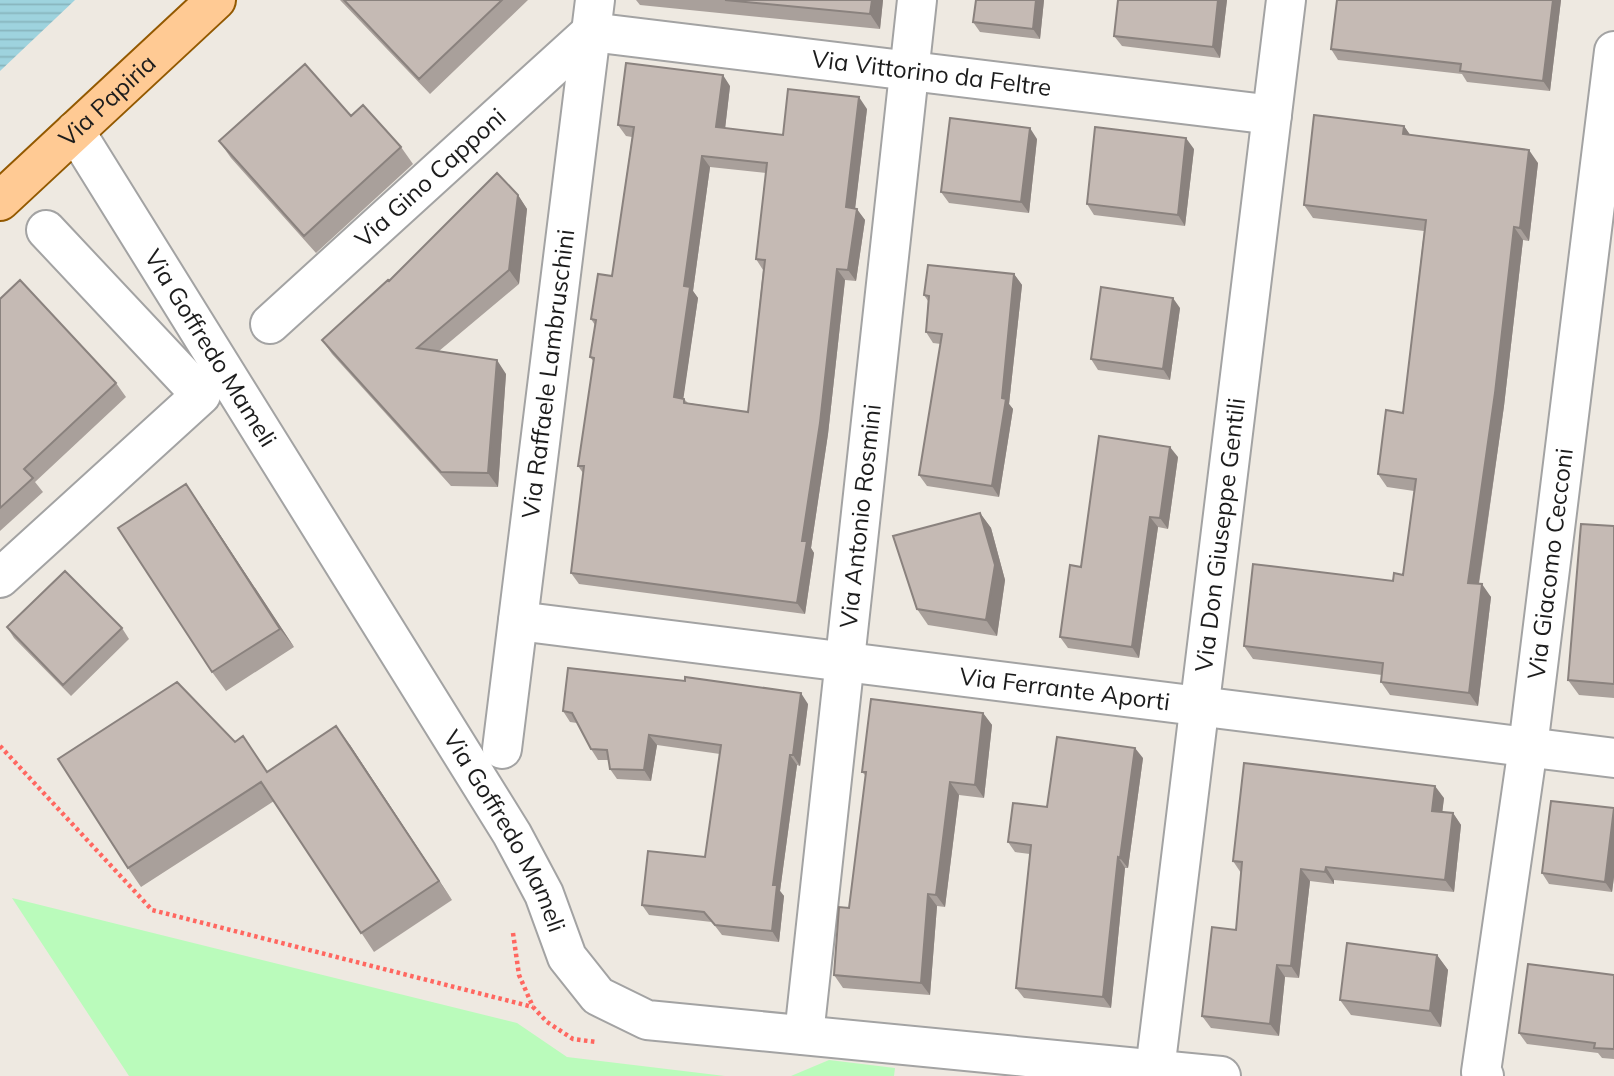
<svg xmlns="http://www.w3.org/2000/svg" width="1614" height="1076" viewBox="0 0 1614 1076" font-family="Mulish,sans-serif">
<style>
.park{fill:#bafbbb}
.water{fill:url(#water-rules)}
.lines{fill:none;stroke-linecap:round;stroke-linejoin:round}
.minor-casing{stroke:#a3a3a3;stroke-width:42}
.major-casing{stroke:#935900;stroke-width:42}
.path{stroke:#ff6760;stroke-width:4.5;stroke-dasharray:3.5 3.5;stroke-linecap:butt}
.minor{stroke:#fff;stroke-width:38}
.major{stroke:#ffca94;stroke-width:38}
.wall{fill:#a9a09b;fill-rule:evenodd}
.shaded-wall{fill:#8a827e}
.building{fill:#c5bab4;stroke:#8a827e;stroke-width:2;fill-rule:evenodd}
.labels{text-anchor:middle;stroke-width:5;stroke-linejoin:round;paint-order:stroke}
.street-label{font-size:24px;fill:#1c1c1c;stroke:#fff}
</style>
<defs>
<pattern id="water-rules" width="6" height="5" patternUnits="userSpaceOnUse" patternTransform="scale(1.75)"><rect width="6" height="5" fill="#9ed3de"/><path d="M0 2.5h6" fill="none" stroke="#88b5be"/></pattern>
</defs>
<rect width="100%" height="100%" fill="#eee9e1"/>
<path class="park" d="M12,898L517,1023L567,1057L725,1076H129Z
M829,1060L895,1068L894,1076H791Z"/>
<path class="water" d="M0,0H75L0,71Z"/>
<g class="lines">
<defs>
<g id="minor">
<path id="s1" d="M75,131L512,834L544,894L567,957L598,996L647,1020L1221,1076"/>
<path id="s2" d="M270,324L591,32L1272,115"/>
<path d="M0,578L201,395L46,230"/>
<path id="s3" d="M518,621L1614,758"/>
<path id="s4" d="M502,749L595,0"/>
<path id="s5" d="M804,1035L917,0"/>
<path id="s6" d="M1155,1070L1286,0"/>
<path id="s7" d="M1484,1076L1481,1072L1528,747L1614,51"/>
</g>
<g id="major">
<path id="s8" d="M0,201L216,0"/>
</g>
</defs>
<use href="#minor" class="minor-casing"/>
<use href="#major" class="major-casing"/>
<path class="path" d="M0,746L152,910L533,1007
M513,933L519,975L533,1007L547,1022L573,1039L596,1042"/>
<use href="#minor" class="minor"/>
<use href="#major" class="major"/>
</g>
<path class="wall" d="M340,0H528L430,94Z
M636,0H883L880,29L640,5Z
M976,0H1044L1040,39L980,32L973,22Z
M1118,0H1227L1220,58L1122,46L1114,36Z
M1337,0H1561L1550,91L1467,82L1462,74L1338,60L1331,49Z
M730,86L725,128L783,135L867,109L855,208L865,220L856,281L845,280L828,434L811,548L814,553L805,614L579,584L571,573L583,473L578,466L594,362L590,357L595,325L591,319L612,276L632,137L626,136L618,125ZM710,167L766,173L756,259L763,270L748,412L688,403L683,398L698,298L693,291Z
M351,116L401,147L413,164L316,253L231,158L219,141Z
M1404,126L1410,135L1538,163L1529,241L1523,240L1504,406L1479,584L1491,597L1478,706L1390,695L1381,682L1382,675L1253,659L1244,646L1393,581L1403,575L1414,491L1387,487L1378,474L1403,413L1424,231L1313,218L1304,205Z
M1037,139L1029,213L949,203L941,192Z
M1194,149L1185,226L1094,215L1087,204Z
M518,195L527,209L519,284L439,351L506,374L498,487L451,486L332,354L322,340L389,281Z
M1014,274L1022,285L1009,404L1013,409L999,497L927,486L919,475L941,344L933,343L926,332L928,301L924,295Z
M0,299L116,383L126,397L35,482L43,492L0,531Z
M1180,308L1170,380L1098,370L1091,359Z
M1178,457L1168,529L1158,527L1139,658L1068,648L1060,637L1081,567Z
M199,503L294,647L226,691L212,672Z
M980,513L991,528L1005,580L997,636L928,625L917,609Z
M1614,526V698L1579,695L1568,680Z
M7,627L122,628L129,639L71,696L14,638Z
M808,704L800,766L797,765L780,891L784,896L779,942L722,935L712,922L649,915L642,905L705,857L720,754L657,745L651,781L617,779L610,769L609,760H598L591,749L577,723L570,722L563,711Z
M983,713L992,725L984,798L959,795L945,907L937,906L930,995L843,988L834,975L849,908L866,776L862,772Z
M235,742L256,755L267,772L350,745L452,900L374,952L274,801L141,887L128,868Z
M1143,758L1128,868H1125L1111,1008L1024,998L1016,988L1030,854L1015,852L1008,842L1047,807Z
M1444,798L1442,812L1453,813L1461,825L1454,892L1334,880V884L1310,881L1299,978L1285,977L1279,1036L1211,1028L1202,1016L1236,930L1241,873L1233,861Z
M1614,808V877L1612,892L1549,884L1542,873Z
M1437,955L1448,970L1441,1027L1351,1015L1340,1000Z
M1596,974L1614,975V1059L1602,1058L1598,1053L1527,1044L1519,1033Z"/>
<path class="shaded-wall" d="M872,0H883L880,29L870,14Z
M1036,0H1044L1040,39L1033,29Z
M1218,0H1227L1220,58L1213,47Z
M1553,0H1561L1550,91L1543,81Z
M723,75L730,86L724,138L716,127Z
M859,97L867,109L854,218L846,207Z
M1404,126L1413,139L1403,134Z
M1030,128L1037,139L1029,213L1021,202Z
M1186,138L1194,149L1185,226L1178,215Z
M1529,150L1538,163L1529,241L1520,228Z
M702,156L710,167L693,291L698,298L682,408L674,397L684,286Z
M518,195L527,209L519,284L509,270Z
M857,209L865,220L856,281L848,270Z
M1514,227L1523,240L1504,406L1477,595L1468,583Z
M837,269L845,280L828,434L811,548L814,553L805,614L797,603L802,541Z
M1014,274L1022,285L1009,404L1013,409L999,497L992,486Z
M1173,298L1180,308L1170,380L1163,369Z
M497,360L506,374L498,487L488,473Z
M1170,447L1178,457L1168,529L1160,518Z
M186,484L199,503L294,647L280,629Z
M980,513L991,528L1005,580L997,636L986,620Z
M1150,517L1158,527L1139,658L1132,647Z
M1482,584L1491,597L1478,706L1469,693Z
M801,693L808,704L800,766L793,755Z
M983,713L992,725L984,798L975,785Z
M336,726L350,745L452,900L439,881Z
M649,735L657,745L651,781L644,770Z
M1135,748L1143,758L1128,868L1120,858Z
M790,755L797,765L780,891L784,896L779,942L772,931L773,885Z
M950,782L959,795L945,907L936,895Z
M1435,786L1444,798L1441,823L1432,811Z
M1614,809V877L1612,892L1605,882Z
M1453,813L1461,825L1454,892L1445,880Z
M1118,857L1125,868L1111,1008L1103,997Z
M1326,867L1334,880V884L1325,872Z
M1301,869L1310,881L1299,978L1291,966Z
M928,894L937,906L930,995L921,983Z
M1437,955L1448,970L1441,1027L1430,1011Z
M1277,965L1285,977L1279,1036L1270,1024Z"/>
<path class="building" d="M344,0H502L419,79Z
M725,0H872L870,14Z
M976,0H1036L1033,29L973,22Z
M1118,0H1218L1213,47L1114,36Z
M1337,0H1553L1543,81L1460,71L1461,64L1331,49Z
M626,63L723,75L716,127L783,135L788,89L859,97L846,207L857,209L848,270L837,269L820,423L802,541H807L797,603L571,573L584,466H578L594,358L590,357L596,320L591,319L598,274L612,276L634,127L618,125ZM702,156L767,163L756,259L765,260L748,412L684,403V399L674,397L690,287L684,286Z
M305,64L351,116L363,105L401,147L304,236L219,141Z
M1314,115L1404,126L1403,134L1529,150L1520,228L1514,227L1495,393L1468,583L1482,584L1469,693L1381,682L1383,663L1244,646L1253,564L1393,581L1394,573L1403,575L1416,479L1378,474L1386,410L1403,413L1426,220L1304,205Z
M950,118L1030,128L1021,202L941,192Z
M1095,127L1186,138L1178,215L1087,204Z
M497,173L518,195L509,270L417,348L497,360L488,473L441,472L322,340L388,280L389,281Z
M928,265L1014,274L1002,398L1006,399L992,486L919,475L942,334L926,332L929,296L924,295Z
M20,280L116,383L24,469L33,478L0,508V299Z
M1101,287L1173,298L1163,369L1091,359Z
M1099,436L1170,447L1160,518L1150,517L1132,647L1060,637L1070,565L1081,567Z
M186,484L280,629L212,672L118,528Z
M980,513L995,565L986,620L917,609L893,536Z
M1581,524L1614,526V684L1568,680Z
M65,571L122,628L63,685L7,627Z
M568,668L685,681V677L801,693L793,755H790L773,885H777L772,931L715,925L704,912L642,905L648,851L705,857L721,745L649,735L644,770L610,769L607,750L591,749L572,713L563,711Z
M177,682L235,742L243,736L267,772L336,726L439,881L361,933L261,782L128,868L58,759Z
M871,699L983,713L975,785L950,782L936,895L928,894L921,983L834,975L839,907L849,908L866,772H862Z
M1057,737L1135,748L1120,858L1118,857L1103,997L1016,988L1031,845L1008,842L1013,803L1047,807Z
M1244,763L1435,786L1432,811L1453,813L1445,880L1326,867L1325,872L1301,869L1291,966L1277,965L1270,1024L1202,1016L1212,927L1236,930L1242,862L1233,861Z
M1551,801L1614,808L1605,882L1542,873Z
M1347,943L1437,955L1430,1011L1340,1000Z
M1528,964L1614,975V1049L1594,1048L1595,1043L1519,1033Z"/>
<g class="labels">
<g class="street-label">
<text dy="8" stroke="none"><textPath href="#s2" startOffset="777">Via Vittorino da Feltre</textPath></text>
<text dy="8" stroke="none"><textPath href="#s8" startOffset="147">Via Papiria</textPath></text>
<text dy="8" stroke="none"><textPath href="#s2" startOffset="217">Via Gino Capponi</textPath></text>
<text dy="8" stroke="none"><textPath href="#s1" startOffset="256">Via Goffredo Mameli</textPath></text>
<text dy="8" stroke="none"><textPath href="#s4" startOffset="378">Via Raffaele Lambruschini</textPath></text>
<text dy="8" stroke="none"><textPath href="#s5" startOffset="522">Via Antonio Rosmini</textPath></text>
<text dy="8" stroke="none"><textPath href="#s6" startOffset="539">Via Don Giuseppe Gentili</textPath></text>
<text dy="8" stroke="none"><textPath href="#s7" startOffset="518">Via Giacomo Cecconi</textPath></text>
<text dy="8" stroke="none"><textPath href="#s3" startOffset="551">Via Ferrante Aporti</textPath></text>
<text dy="8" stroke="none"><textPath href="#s1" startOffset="822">Via Goffredo Mameli</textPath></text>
</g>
</g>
</svg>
